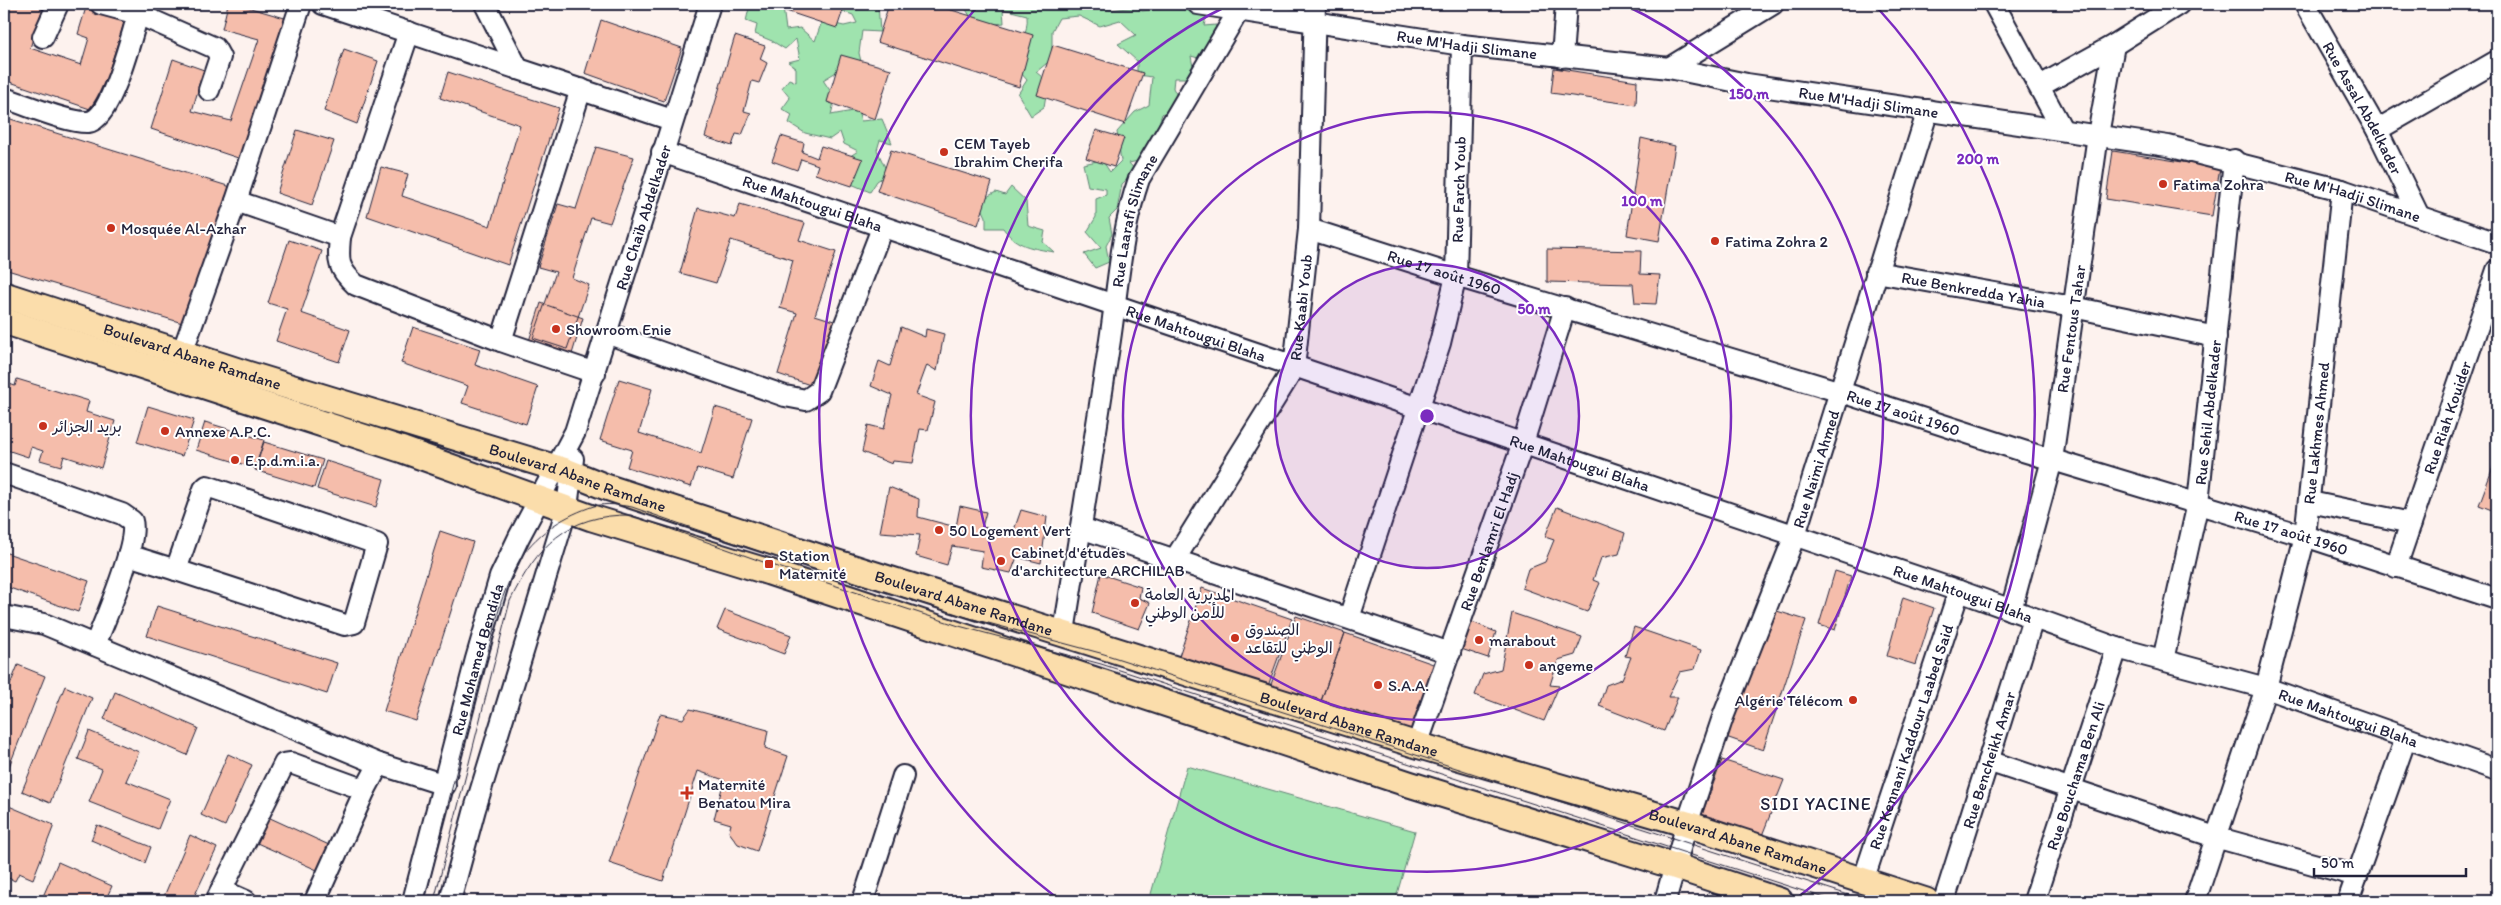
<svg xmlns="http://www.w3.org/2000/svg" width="2501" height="905" viewBox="0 0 2501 905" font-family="Itim,'Playpen Sans Arabic',sans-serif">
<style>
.green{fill:#9fe3ae;stroke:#608274}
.building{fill:#f5bdab;stroke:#22223b}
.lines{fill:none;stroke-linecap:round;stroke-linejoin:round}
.minor-casing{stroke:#22223b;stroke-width:24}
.major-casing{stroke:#22223b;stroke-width:29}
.minor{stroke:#fff;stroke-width:20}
.major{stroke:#fbddab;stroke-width:25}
.tram{stroke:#22223b;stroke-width:1}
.ring{fill:none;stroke:#7b2cbf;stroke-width:2.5}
.poi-dot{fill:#c8321e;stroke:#fff;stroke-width:2}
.labels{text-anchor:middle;stroke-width:4;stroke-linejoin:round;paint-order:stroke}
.street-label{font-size:16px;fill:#22223b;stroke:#fff}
.poi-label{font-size:16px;fill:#22223b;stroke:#fff;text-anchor:start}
.neighbourhood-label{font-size:18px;letter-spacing:1px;fill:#22223b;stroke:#fff}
.centre{fill:#7b2cbf;stroke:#fff;stroke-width:2.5}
.ring-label{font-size:15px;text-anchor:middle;font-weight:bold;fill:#7b2cbf;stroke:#fff;stroke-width:4;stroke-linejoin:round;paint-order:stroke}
</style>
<rect width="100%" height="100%" fill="#fdf2ee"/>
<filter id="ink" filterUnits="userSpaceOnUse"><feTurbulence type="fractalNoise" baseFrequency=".02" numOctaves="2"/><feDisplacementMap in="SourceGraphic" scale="10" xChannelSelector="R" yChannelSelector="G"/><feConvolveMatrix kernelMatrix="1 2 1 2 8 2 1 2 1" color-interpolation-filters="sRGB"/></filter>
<g filter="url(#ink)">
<path class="green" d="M750,4H776L783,7L786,30L800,28L815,41L822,21L844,26L857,23L853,15L822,4H878L880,32L862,31L859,53L863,70L843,68L823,80L835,98L831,115L858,110L861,121L882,119L892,143L880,140L877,150L888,174L877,181L870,192L849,183L841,162L858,151L844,144L840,132L830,139L805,133L789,123L792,115L782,109L790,98L782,88L789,79L796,82V68L788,62L800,59L796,39L785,49L772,41L755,34L757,25L746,21Z
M950,4H1062L1065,6L1071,4H1097L1110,10L1136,7L1142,11L1164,8L1189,10L1206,17L1204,26L1216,25L1213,45L1202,59L1191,56L1195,78H1174L1173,88L1181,103L1162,114L1147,159L1129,163L1136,171L1122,184L1117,210L1109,218L1112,234L1106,246L1109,262L1095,268L1084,254L1101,248L1087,232L1096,217V199L1106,195V189L1088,186L1083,164L1102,160L1110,172L1121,161L1117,132L1135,112L1149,105L1152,77L1137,75V61L1118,44L1136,35L1120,20L1100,26L1079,16L1059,18L1052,31V59L1036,72L1048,82L1044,107L1031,116L1018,94L1027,80L1014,65C1018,49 1029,32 1027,15L1003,9L1004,23L976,26L964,6Z
M1011,187L1026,201L1028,226L1045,231L1043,242L1054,252C1033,248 1016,247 1003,228H986V217L979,201L996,192L1005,195Z
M1187,766L1415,831L1395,901H1149Z"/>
<path class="building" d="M6,4H44L30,48L81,65L89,38L78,34L87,4L126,17L96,111L4,80Z
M228,4H237L288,19L244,160L151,129L173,59L204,70L192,111L231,121L259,39L222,29Z
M765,4H845L837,28Z
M889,4H932L1033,35L1019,87L877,42Z
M601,20L682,48L664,101L585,73Z
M735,36L765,46L760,59L767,63L759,83L752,81L744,111L751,113L742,135L736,134L732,146L705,137Z
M1053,45L1143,73L1125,124L1037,95Z
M344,49L378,61L357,124L324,111Z
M841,55L891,69L875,119L827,102Z
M1554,68L1637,81L1636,105L1551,93Z
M448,72L559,108L508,265L367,216L381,167L408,174L402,196L490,226L520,125L440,98Z
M4,117L231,187L189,325L4,269Z
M297,130L334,141L312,205L277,193Z
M1096,130L1124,138L1114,167L1086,158Z
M781,136L804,143L802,152L817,158L821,146L863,159L852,186L815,174L818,165L801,159L797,170L772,161Z
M1641,138L1675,146L1659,241L1627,235Z
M596,147L634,157L610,223L591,218L572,278L589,285L567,349L533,338L556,272L538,267L558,204L576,209Z
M891,150L992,182L978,225L877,191Z
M2113,151L2220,168L2212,216L2106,199Z
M740,204L805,223L799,240L836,252L815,315L834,321L813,386L778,374L797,313L780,308L793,260L731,240L716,283L680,273L698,208L735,218Z
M289,240L322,251L301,313L350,330L339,362L276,341L287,309L268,303Z
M1547,249L1641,251L1640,274L1660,275L1656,304L1635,303L1633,284L1547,282Z
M541,303L583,318L572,354L529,341Z
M413,327L480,349L475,365L538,387L526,424L462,403L468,386L401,363Z
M901,327L925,337L926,329L944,334L937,371L927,365L916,395L935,402L928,430L920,429L913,463L893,461L892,464L862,452L868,425L884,429L892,395L871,386L879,361L890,366Z
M17,379L89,401L86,412L115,421L101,468L64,456L61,466L40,460L43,451L31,447L28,457L4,449V382L15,386Z
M619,379L652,389L639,433L701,453L715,407L752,418L733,479L697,468L691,487L627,467L632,450L600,440Z
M148,406L194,420L182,456L137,442Z
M205,422L264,440L255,468L196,450Z
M264,442L323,460L314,488L255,470Z
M2496,459L2497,460V512L2479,505Z
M326,461L384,479L376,507L317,489Z
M889,487L919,499L918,517L956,527L960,506L986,512L982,527L1013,533L1021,510L1047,517L1041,563L1017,557L1011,573L981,567L983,551L952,546L947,565L916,556L920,535L880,532Z
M1557,507L1625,533L1619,554L1601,558L1593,580L1600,583L1587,612L1522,588L1528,569L1545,562L1554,540L1545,537Z
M440,531L473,542L416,721L384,711Z
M4,552L89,581L78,612L4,586Z
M1835,571L1851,576L1835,630L1819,625Z
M1101,574L1141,587L1139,598L1150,603L1139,629L1092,613Z
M1202,588L1292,619L1268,686L1179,656Z
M1903,597L1934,608L1916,665L1887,656Z
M157,606L337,663L327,694L147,636Z
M1767,608L1806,620L1763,750L1726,737Z
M725,610L791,635L784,654L717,629Z
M1512,613L1582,637L1575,655L1558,660L1550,685L1559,686L1544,721L1475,695L1483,674L1501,669Z
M1296,616L1345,633L1320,704L1270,687Z
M1470,621L1496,632L1488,658L1461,649Z
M1634,627L1701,650L1695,669L1680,672L1668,697H1678L1664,731L1599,706L1606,685L1622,679L1631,657L1625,656Z
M1345,633L1436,665L1410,735L1320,704Z
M18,665L45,676L4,779V700Z
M65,686L92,698L50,803L22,791Z
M115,692L198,728L187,755L104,719Z
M690,709L768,730L765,748L788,756L757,851L738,844L729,832L731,824L714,819L724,780L698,771L663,881L609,863L660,714L683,719Z
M89,731L139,752L126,781L170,799L158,829L89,802L102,769L78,759Z
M228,754L252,765L225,826L201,815Z
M1722,760L1784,780L1761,838L1700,820Z
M4,804L54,825L33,879L19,873L15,881L4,876Z
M268,817L329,845L317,870L257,843Z
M97,825L151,847L145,863L91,840Z
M190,835L217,848L192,901H162Z
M58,862L112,886L105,901H41Z"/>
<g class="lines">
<defs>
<g id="minor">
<path d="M101,4L138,14L215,48L220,57L209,90"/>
<path d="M323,4L672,120"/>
<path d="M485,4L518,69"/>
<path id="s1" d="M1198,4L1462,45L1669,68L1747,84L2168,146L2342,190L2497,243"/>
<path d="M1994,4L2062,129"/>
<path id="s2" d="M2305,4L2377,130L2418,214"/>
<path d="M409,32L340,237C338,261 337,268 356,285L501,341L595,373"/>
<path d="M43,37L58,4"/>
<path d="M1562,57L1566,4"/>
<path d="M1669,68L1773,4"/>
<path d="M2040,86L2114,45L2179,4"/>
<path d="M4,98C25,104 67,123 88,122C112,120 134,26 141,4"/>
<path d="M2377,130L2497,61"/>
<path id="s3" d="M662,152L1959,591L2117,648L2266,688L2497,770"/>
<path d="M236,201L340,237"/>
<path id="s4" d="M1309,229L1456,276L1841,392L2023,451L2305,536L2497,599"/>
<path id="s5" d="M1876,272L2073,307L2216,337"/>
<path d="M606,333L785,396L806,400L819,391L882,228"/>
<path d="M501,341L581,89"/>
<path d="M182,353L236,201L301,4"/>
<path d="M4,473L122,514L132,521C139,542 104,622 95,645"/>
<path d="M207,486L377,544L354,623L345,625L176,570L204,489Z"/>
<path d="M2310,502L2411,523"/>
<path d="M1081,528L1450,653"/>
<path d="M128,555L176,570"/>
<path id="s6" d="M1175,559L1294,368L1309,229L1315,4"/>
<path id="s7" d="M2396,567L2497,270"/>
<path id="s8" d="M2011,610L2052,460L2098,135L2114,45"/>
<path d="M4,616L44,624L379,764L445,785"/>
<path id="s9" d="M1349,618L1440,343L1456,276L1462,45"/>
<path id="s10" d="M1064,632C1080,535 1095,437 1110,340C1118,286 1121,231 1139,179L1239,10"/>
<path id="s11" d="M2163,660L2198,503L2234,160"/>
<path id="s12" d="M1417,745L1523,443L1565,308"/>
<path d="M1988,761L2215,837L2357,876"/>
<path id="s13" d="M1863,881L1959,591"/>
<path d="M221,890L246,901"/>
<path d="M216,901L284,764L291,763L365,790"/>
<path d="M315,901L365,790L379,764"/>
<path id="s14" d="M413,901L476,659L500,577L519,537L575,432L710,4"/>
<path d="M450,901L475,809L567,508L573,459"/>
<path d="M863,901L903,776"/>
<path id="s15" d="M1665,901L1687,824L1723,717L1795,535L1928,110"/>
<path id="s16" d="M1944,901L2033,619"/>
<path id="s17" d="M2034,901L2117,648"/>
<path id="s18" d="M2195,901L2266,688L2305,536L2342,190"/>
<path d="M2348,901L2406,738"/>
</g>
<g id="major">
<path id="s19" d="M4,295L247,374L566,471L606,487L822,558L1417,745L1687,824L1926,901"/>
<path d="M4,321L403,450L592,518L769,572L1409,784L1674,866L1780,901"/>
</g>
</defs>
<use href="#minor" class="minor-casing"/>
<use href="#major" class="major-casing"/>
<use href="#minor" class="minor"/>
<use href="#major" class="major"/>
<path class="tram" d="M425,901L451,792L501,602C507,586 513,570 522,556C538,532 566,515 594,506C606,503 620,505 632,507L772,556L962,616L1104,654L1867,901
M434,901L510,601C537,546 567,514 631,515L769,564L895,605L959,626L1101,664L1834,901"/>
</g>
</g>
<circle cx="1427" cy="416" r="152" fill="#7b2cbf" fill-opacity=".12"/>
<g class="ring">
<circle cx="1427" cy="416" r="152"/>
<circle cx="1427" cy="416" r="304"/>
<path d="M1623 4A456 456 0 1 1 1231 4"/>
<path d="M1057 898A608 608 0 0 1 979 5M1875 5A608 608 0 0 1 1797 898"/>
</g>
<g class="poi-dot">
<circle cx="944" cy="152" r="5"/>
<circle cx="2163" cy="184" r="5"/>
<circle cx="111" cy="228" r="5"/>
<circle cx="1715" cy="241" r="5"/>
<circle cx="556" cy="329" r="5"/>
<circle cx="43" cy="426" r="5"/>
<circle cx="165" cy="431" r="5"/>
<circle cx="235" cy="460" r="5"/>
<circle cx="939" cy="530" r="5"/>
<circle cx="1001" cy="561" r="5"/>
<rect x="764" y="559" width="10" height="10" rx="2.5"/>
<circle cx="1135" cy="603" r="5"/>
<circle cx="1235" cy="638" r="5"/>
<circle cx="1479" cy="640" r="5"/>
<circle cx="1529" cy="665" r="5"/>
<circle cx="1378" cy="685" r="5"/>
<circle cx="1853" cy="700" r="5"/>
<path d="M684.5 785.5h5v5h5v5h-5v5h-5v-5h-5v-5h5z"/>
</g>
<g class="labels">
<g class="street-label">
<text dy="6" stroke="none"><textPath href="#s1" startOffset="272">Rue M'Hadji Slimane</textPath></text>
<text dy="6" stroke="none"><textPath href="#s1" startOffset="678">Rue M'Hadji Slimane</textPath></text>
<text dy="6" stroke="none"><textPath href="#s2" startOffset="119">Rue Assal Abdelkader</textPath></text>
<text dy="6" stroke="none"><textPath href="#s9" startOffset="445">Rue Farch Youb</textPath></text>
<text dy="6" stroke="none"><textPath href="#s1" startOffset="1172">Rue M'Hadji Slimane</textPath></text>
<text dy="6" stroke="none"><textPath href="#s3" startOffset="159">Rue Mahtougui Blaha</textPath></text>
<text dy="6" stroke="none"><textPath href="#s14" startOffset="724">Rue Chaïb Abdelkader</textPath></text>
<text dy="6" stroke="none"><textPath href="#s10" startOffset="418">Rue Laarafi Slimane</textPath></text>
<text dy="6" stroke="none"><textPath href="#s4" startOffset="142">Rue 17 août 1960</textPath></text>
<text dy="6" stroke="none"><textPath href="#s5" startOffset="99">Rue Benkredda Yahia</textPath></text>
<text dy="6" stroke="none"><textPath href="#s6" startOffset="286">Rue Kaabi Youb</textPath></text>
<text dy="6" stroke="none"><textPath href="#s8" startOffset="288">Rue Fentous Tahar</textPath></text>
<text dy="6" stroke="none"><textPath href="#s3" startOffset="564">Rue Mahtougui Blaha</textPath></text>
<text dy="6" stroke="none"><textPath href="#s19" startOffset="198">Boulevard Abane Ramdane</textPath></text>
<text dy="6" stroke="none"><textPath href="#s4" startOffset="622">Rue 17 août 1960</textPath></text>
<text dy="6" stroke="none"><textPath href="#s11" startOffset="252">Rue Sehil Abdelkader</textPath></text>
<text dy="6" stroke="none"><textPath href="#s7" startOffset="158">Rue Riah Kouider</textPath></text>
<text dy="6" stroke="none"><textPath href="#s18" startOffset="485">Rue Lakhmes Ahmed</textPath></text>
<text dy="6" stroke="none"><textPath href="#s3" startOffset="969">Rue Mahtougui Blaha</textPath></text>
<text dy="6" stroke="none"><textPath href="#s15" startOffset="458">Rue Naïmi Ahmed</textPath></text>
<text dy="6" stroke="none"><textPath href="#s19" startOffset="602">Boulevard Abane Ramdane</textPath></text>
<text dy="6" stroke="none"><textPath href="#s4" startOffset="1028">Rue 17 août 1960</textPath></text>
<text dy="6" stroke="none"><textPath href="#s12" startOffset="216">Rue Benlamri El Hadj</textPath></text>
<text dy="6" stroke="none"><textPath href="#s3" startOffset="1374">Rue Mahtougui Blaha</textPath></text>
<text dy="6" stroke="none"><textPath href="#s19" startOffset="1008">Boulevard Abane Ramdane</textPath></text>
<text dy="6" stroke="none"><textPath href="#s14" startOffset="250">Rue Mohamed Bendida</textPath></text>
<text dy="6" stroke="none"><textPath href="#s3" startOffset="1779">Rue Mahtougui Blaha</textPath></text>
<text dy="6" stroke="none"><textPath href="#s19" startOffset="1412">Boulevard Abane Ramdane</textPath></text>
<text dy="6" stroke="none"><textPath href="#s13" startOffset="152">Rue Kennani Kaddour Laabed Said</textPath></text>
<text dy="6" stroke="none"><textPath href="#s16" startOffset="148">Rue Bencheikh Amar</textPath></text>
<text dy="6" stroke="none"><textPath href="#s17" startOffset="132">Rue Bouchama Ben Ali</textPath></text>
<text dy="6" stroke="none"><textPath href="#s19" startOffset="1818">Boulevard Abane Ramdane</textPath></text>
</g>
<g class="poi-label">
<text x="954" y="149">CEM Tayeb<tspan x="954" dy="18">Ibrahim Cherifa</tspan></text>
<text x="2173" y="190">Fatima Zohra</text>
<text x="121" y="234">Mosquée Al-Azhar</text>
<text x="1725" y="247">Fatima Zohra 2</text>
<text x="566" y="335">Showroom Enie</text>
<text x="53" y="432">بريد الجزائر</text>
<text x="175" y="437">Annexe A.P.C.</text>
<text x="245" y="466">E.p.d.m.i.a.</text>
<text x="949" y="536">50 Logement Vert</text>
<text x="1011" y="558">Cabinet d'études<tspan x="1011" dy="18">d'architecture ARCHILAB</tspan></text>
<text x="779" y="561">Station<tspan x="779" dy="18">Maternité</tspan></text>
<text x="1145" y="600">المديرية العامة<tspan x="1145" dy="18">للأمن الوطني</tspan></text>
<text x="1245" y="635">الصندوق<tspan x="1245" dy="18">الوطني للتقاعد</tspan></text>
<text x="1489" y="646">marabout</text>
<text x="1539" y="671">angeme</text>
<text x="1388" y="691">S.A.A.</text>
<text x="1843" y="706" text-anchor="end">Algérie Télécom</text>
<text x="698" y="790">Maternité<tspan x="698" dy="18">Benatou Mira</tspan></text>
</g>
<g class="neighbourhood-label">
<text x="1816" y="810">SIDI YACINE</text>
</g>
</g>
<circle cx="1427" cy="416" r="8" class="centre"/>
<g class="ring-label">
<text x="1749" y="99">150 m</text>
<text x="1978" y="164">200 m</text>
<text x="1642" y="206">100 m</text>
<text x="1534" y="314">50 m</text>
</g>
<rect width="2501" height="905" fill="none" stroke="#fff" stroke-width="20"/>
<rect x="10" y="10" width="2481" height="885" fill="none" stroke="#22223b" stroke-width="2" filter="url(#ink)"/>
<path d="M2314 868v8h152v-8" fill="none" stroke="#22223b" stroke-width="2.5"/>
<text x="2321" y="868" font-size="15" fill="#22223b" stroke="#ffffff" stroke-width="4" paint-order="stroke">50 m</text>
</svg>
